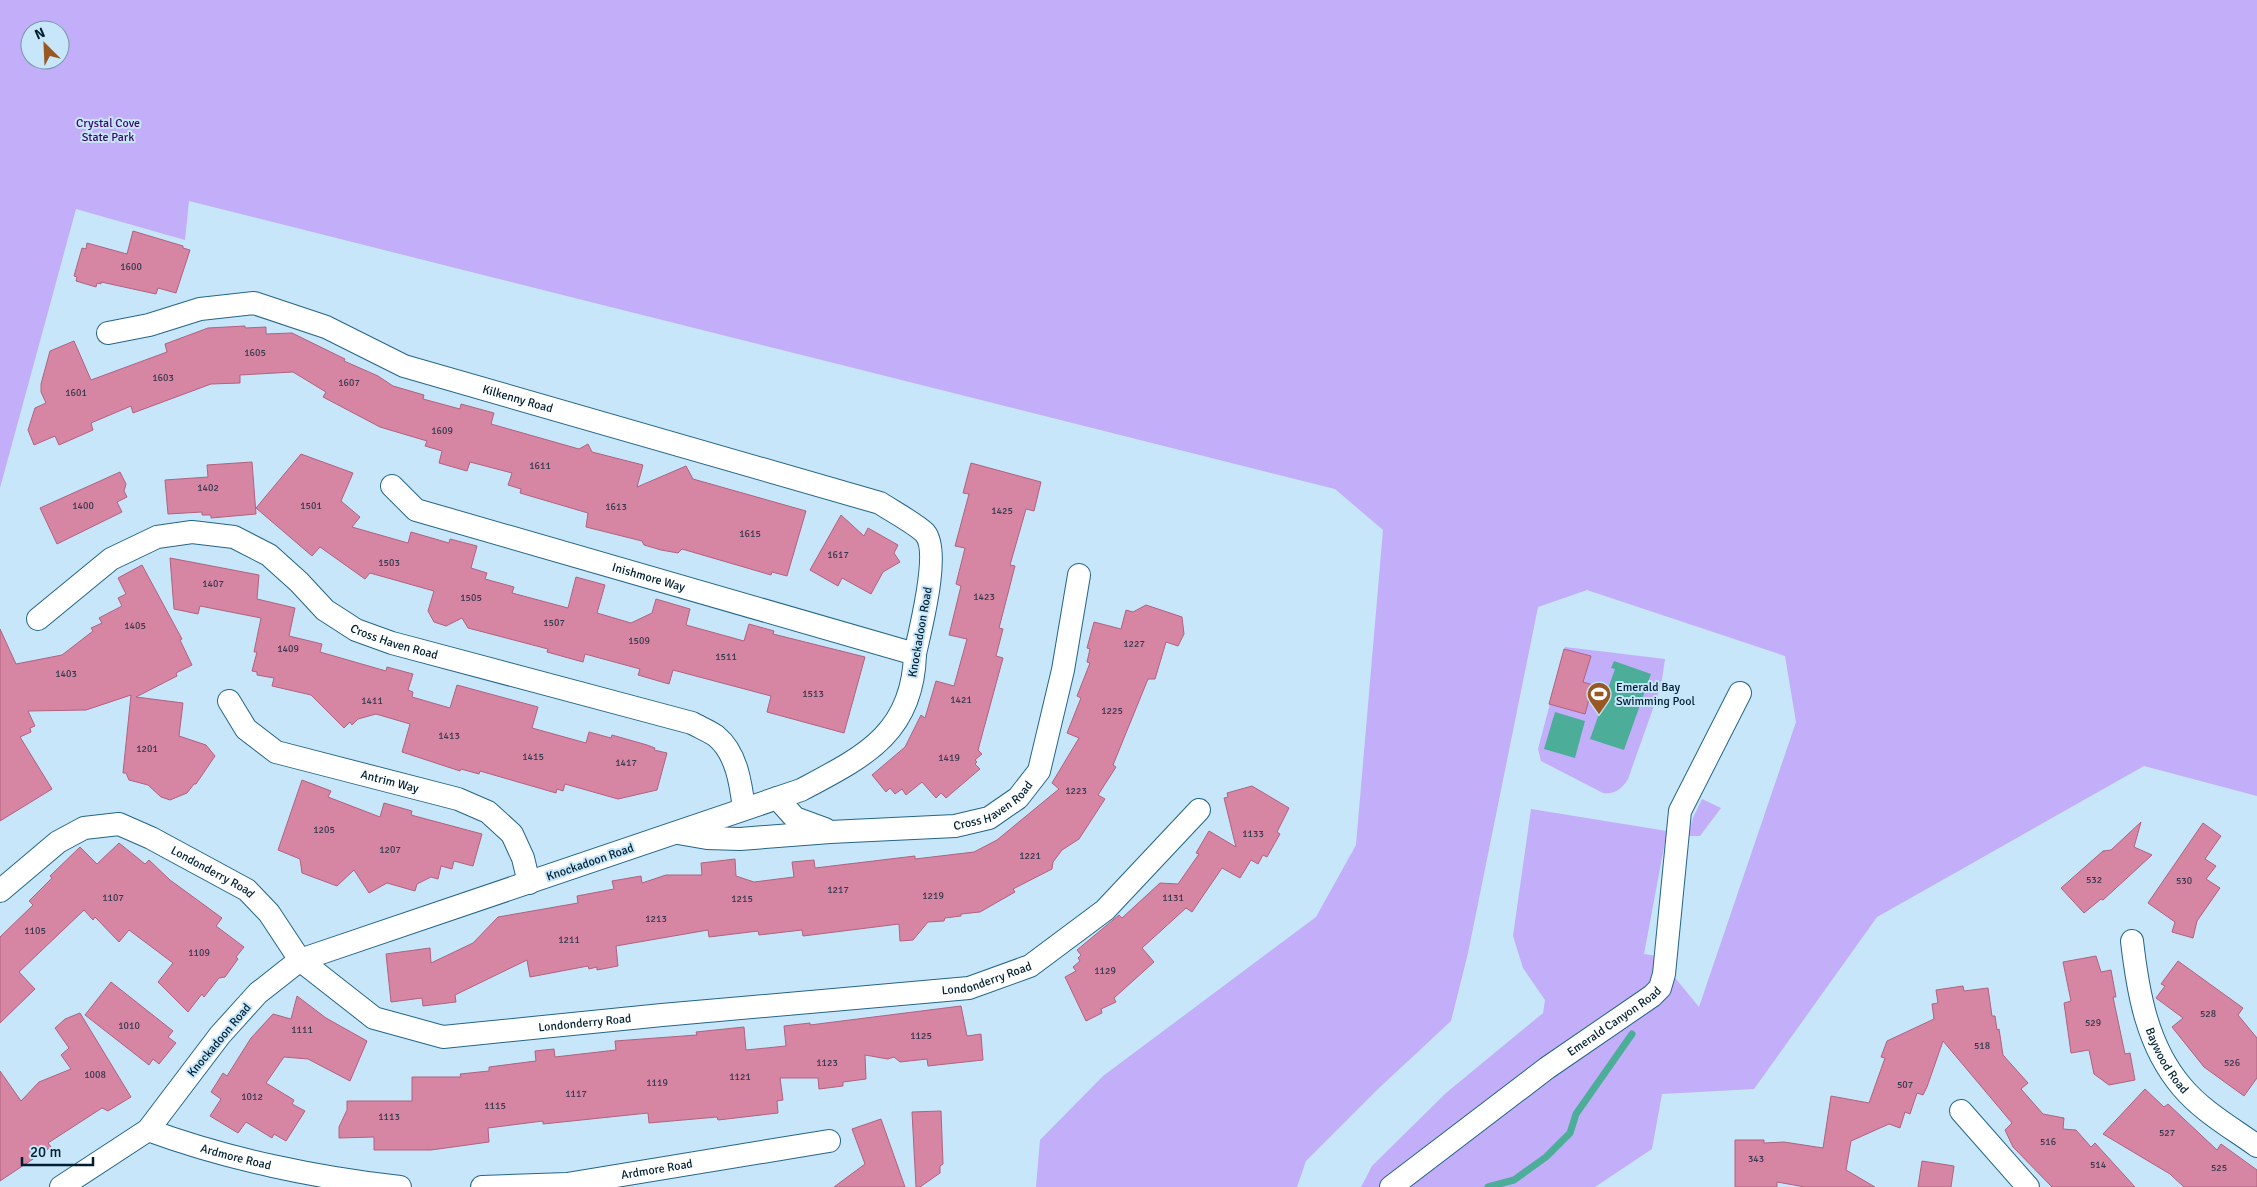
<svg xmlns="http://www.w3.org/2000/svg" width="2257" height="1187" viewBox="0 0 2257 1187" font-family="Signika,sans-serif">
<style>
.green{fill:#c2aef9;fill-rule:evenodd}
.water{fill:#4cae98}
.lines{fill:none;stroke-linecap:round;stroke-linejoin:round}
.stream{stroke:#4cae98;stroke-width:7}
.building{fill:#d685a3;stroke:#b06280}
.minor-casing{stroke:#246588;stroke-width:24}
.minor{stroke:#fff;stroke-width:22}
.labels{text-anchor:middle;stroke-width:4;stroke-linejoin:round;paint-order:stroke}
.number-label{font-size:10px;fill:#36394e}
.park-label{font-size:12px;fill:#38066f;stroke:#c7e6f9}
.street-label{font-size:12px;fill:#002032;stroke:#c7e6f9}
.poi-label{font-size:12px;fill:#002032;stroke:#c7e6f9;text-anchor:start}
</style>
<rect width="100%" height="100%" fill="#c7e6f9"/>
<path class="green" d="M0,0H2257V796L2144,766L1877,917L1754,1089L1662,1094L1652,1149L1595,1187H1361L1372,1166L1446,1093L1543,1013L1545,1000L1523,968L1513,936L1531,809L1667,831L1644,954L1657,956L1699,1007L1796,722L1785,656L1587,590L1538,607L1468,953L1451,1021L1379,1088L1306,1161L1297,1187H1036L1040,1140L1103,1076L1316,917L1356,845L1383,530L1335,489L189,201L185,240L76,209L0,488ZM30,30H60V60H30Z
M1565,647L1665,659L1661,686L1628,779C1623,788 1614,795 1603,793L1541,761L1538,749Z
M1702,799L1721,808L1700,836H1688L1693,818Z"/>
<path class="water" d="M1614,661L1651,674L1624,750L1590,739L1615,669L1611,668Z
M1555,712L1585,721L1575,758L1544,749Z"/>
<g class="lines">
<path class="stream" d="M1488,1187L1514,1180L1546,1157L1570,1133L1576,1114L1632,1034"/>
</g>
<path class="building" d="M133,231L183,246V248L190,250L176,293L158,288L156,294L101,282V284L97,283L96,287L76,281L77,277L74,276L82,248L86,249L87,243L127,254Z
M245,326V328L266,327V334L292,333L345,359L344,361L378,376L393,386L424,395L423,399L460,409L461,404L494,413L491,424L579,449L588,444L592,452L643,465L637,487L686,466L693,479L806,511L787,576L772,572L771,575L682,549L678,553L661,550L644,545L642,541L586,527L588,513L520,493L521,489L508,485L512,473L470,462L467,471L439,463L442,451L425,446L427,441L380,427L323,397L326,392L293,372L240,375V383L211,384L133,413L131,406L91,423L93,430L59,445L55,436L34,445L28,430L35,408L46,403L41,392V384L50,351L74,341L91,380L167,352L165,344L208,328Z
M301,454L353,473L341,501L360,517L352,527L408,543L411,532L449,543L450,539L477,546L471,568L487,573L485,579L514,587L512,593L568,608L576,577L605,585L597,613L631,623L652,613L656,599L690,609L686,625L744,641L749,624L774,631L773,634L865,657L844,733L767,712L771,696L673,670L669,684L638,675L640,669L585,654L583,662L547,652L548,649L468,628L462,618L446,626L434,622L428,611L434,591L370,573L365,579L320,547L312,556L256,508Z
M252,462L256,514L211,518V515H202V512L168,514L165,480L208,477L207,465Z
M971,463L1041,482L1034,511L1026,509L1010,565L1015,566L999,628L1003,629L996,656L1003,658L978,750L982,754L975,760L977,762L975,764L980,769L946,798L941,793L936,798L922,782L906,795L902,789L895,794L890,788L886,792L872,775L905,747L921,715L925,718L936,681L954,686L967,639L949,635L961,586L956,584L965,548L955,546L969,494L963,493Z
M120,472L126,484L124,491L127,497L117,502L122,512L57,544L40,508Z
M841,515L864,536L868,528L898,545L894,553L900,562L883,572L871,594L842,578L838,586L810,570Z
M170,558L259,575L257,599L295,608L289,636L322,644L320,652L386,671L387,667L413,674L408,690L413,692L412,697L450,708L457,685L538,707L532,728L586,743L589,732L611,738L612,735L647,745L655,748L654,750L667,753L657,790L618,799L565,784L563,791L557,789L556,793L480,771L479,774L461,769L460,771L402,752L410,724L376,714L358,719L352,725L350,722L344,728L311,695L272,686L274,678L257,675V672L252,671L257,652H254L261,618L200,606L198,614L174,609Z
M142,565L182,639L180,640L192,665L176,673L177,676L136,697L183,703L179,736L206,745L215,756L196,784H194L187,793L170,800L161,797L148,785L129,780L126,773H123L131,695L86,710L28,711L35,726L30,728L31,732L20,737L52,789L0,821V629L16,664L62,655L93,631L91,628L102,623L99,618L122,606L118,598L126,594L118,578Z
M1146,605L1182,617L1184,634L1178,646L1166,642L1155,679H1148L1113,765L1116,767L1098,795L1105,799L1079,839L1062,850L1053,862L1052,869L1013,889L1015,892L980,912L961,914V916L945,918L944,921L928,922L913,940L900,941L899,924L803,936L802,930L759,935L758,931L709,937L708,930L616,946L618,966L597,970V967L589,969L588,966L530,977L527,960L455,995L456,1002L423,1006L422,998L391,1002L386,954L430,948L431,963L473,943L498,917L578,903L577,896L614,889L612,881L641,876L642,883L666,875H702L701,863L735,859L736,876L754,882L794,877L792,862L814,860L815,868L915,856V859L974,852L997,840L1059,789L1052,783L1079,738L1067,733L1081,698L1077,696L1090,663L1087,662L1090,649L1087,648L1094,622L1121,629L1126,610L1133,612Z
M1564,649L1591,656L1583,682L1593,685L1585,714L1549,704Z
M302,780L331,791L328,797L380,817L384,803L412,811L411,815L482,834L473,866L454,861L452,869L441,866L438,879L431,877L417,884L415,891L387,883L369,893L354,870L337,886L302,873L300,859L278,850Z
M1252,786L1289,808L1277,832L1280,834L1267,857L1263,855L1258,864L1251,860L1240,878L1222,868L1192,912L1186,908L1142,948L1154,962L1114,998L1116,1002L1101,1009L1102,1013L1086,1021L1065,977L1076,971L1073,967L1080,961L1078,958L1081,955L1077,950L1119,915L1122,918L1160,883L1178,884L1199,854L1196,853L1209,831L1236,847L1224,798L1228,797L1227,793Z
M2141,822L2134,847L2152,855L2103,900L2101,899L2084,913L2061,888L2103,851L2111,850Z
M2203,823L2221,836L2205,859L2216,866L2206,879L2220,888L2197,921L2193,938L2172,932L2175,922L2148,903Z
M119,843L145,864L149,860L170,880L222,918L216,926L244,947L236,957L238,959L225,977L219,978L204,997L202,994L188,1012L158,982L173,963L129,930L119,942L95,917L93,920L84,910L19,972L35,989L0,1023V937L33,905L29,901L52,878L50,876L80,847L97,864Z
M2096,956L2101,972L2111,970L2116,997H2113L2125,1054L2130,1053L2135,1080L2109,1085L2094,1074L2089,1050L2071,1053L2064,1003L2071,1001L2063,962Z
M2178,961L2243,1008L2238,1015L2257,1038V1078L2244,1096L2204,1067L2172,1027L2183,1018L2156,998L2165,986L2161,984Z
M111,982L173,1031L168,1037L176,1043L159,1064L153,1059L149,1065L85,1015Z
M1963,986L1964,991L1988,988L1992,1016H1995L1997,1030L1999,1029L2003,1055L2028,1083L2021,1089L2043,1114L2064,1118L2063,1129L2076,1130L2091,1147L2095,1143L2135,1187H2052L2013,1147L2005,1130L2012,1123L1943,1041L1927,1087L1923,1095L1917,1093L1910,1114L1905,1112L1900,1128L1889,1124L1851,1141L1846,1170L1875,1187H1805L1777,1182V1187H1735V1140H1764V1143L1784,1142L1823,1148L1831,1096L1869,1103L1885,1058L1881,1057L1887,1041L1934,1019L1932,1004L1938,1003L1936,990Z
M297,996L326,1018L367,1041L350,1081L308,1059L284,1057L266,1083L294,1100L292,1104L305,1111L286,1141L274,1134L272,1138L246,1122L238,1133L210,1116L221,1099L211,1092L223,1073L227,1076L251,1038L273,1014L291,1019Z
M961,1006L967,1036L981,1034L983,1060L928,1066L927,1059L900,1062L894,1057L888,1059L865,1055L866,1079L843,1082V1086L819,1089L818,1078H780L783,1100L777,1101L778,1113L718,1120L717,1117L649,1123L648,1113L543,1124V1121L488,1128L489,1142L431,1150H374V1137L339,1138V1127L347,1110V1101H412V1077H461L460,1074L489,1071V1067L536,1061L535,1051L554,1049L555,1057L616,1050L615,1041L697,1035L696,1032L744,1027L746,1050L786,1046L784,1026L810,1023V1025Z
M80,1013L131,1097L108,1111L102,1108L48,1143L51,1147L0,1181V1071L21,1101L39,1082L71,1069L61,1055L69,1048L55,1028L65,1019Z
M2145,1089L2164,1107L2168,1104L2217,1150L2221,1144L2257,1170V1187H2184L2170,1174L2103,1134Z
M941,1111L943,1164L940,1166V1173L920,1187H916L912,1112Z
M881,1119L905,1187H834L865,1164L852,1129Z
M1922,1161L1954,1166L1951,1187H1918Z"/>
<g class="lines">
<defs>
<g id="minor">
<path id="s1" d="M108,333L149,325L200,309L254,303L326,327L404,366L880,503C892,511 916,524 925,533C941,552 920,630 915,654C913,734 863,757 801,790L300,960L258,993L220,1035L148,1130"/>
<path id="s2" d="M392,486L416,510L915,654"/>
<path id="s3" d="M38,619L111,559L157,537L192,532L234,537L269,555L299,582L325,610L356,630L392,643L692,723C699,727 709,731 716,736C737,753 741,785 744,809"/>
<path id="s4" d="M229,701L246,729L276,752L458,799L488,812L512,834L523,858L529,883"/>
<path d="M777,798L795,818L825,829"/>
<path id="s5" d="M678,833L707,838L740,839L830,832L955,826L989,818L1018,798L1039,771L1063,670L1079,575"/>
<path id="s6" d="M0,891L58,842L84,828L119,824L151,838L247,890L269,913L300,960L374,1018L443,1037L662,1015L969,988L1030,966L1105,910L1199,810"/>
<path id="s7" d="M2132,941C2138,993 2147,1046 2182,1087C2202,1111 2232,1128 2257,1146"/>
<path d="M1961,1111L2028,1187"/>
<path id="s8" d="M61,1187L148,1130C226,1159 318,1178 400,1187"/>
<path id="s9" d="M482,1187L567,1184L829,1141"/>
<path id="s10" d="M1391,1187L1547,1068L1652,996L1660,988L1664,974L1680,811L1740,693"/>
</g>
</defs>
<use href="#minor" class="minor-casing"/>
<use href="#minor" class="minor"/>
</g>
<defs>
<symbol id="stadium-pin" viewBox="-11 -11 22 30"><path d="M0 17L-7.5 6A9.5 9.5 0 1 1 7.5 6Z" fill="#995823" stroke="#c7e6f9"/><path d="M0-5a6.5 5 0 1 0 0 10a6.5 5 0 1 0 0-10ZM-3.5-1.8h7v3.6h-7Z" fill="#fff"/></symbol>
</defs>
<g fill-rule="evenodd">
<use href="#stadium-pin" x="1585" y="680" width="28" height="38"/>
</g>
<g class="labels">
<g class="number-label">
<text x="131" y="270">1600</text>
<text x="255" y="356">1605</text>
<text x="163" y="381">1603</text>
<text x="349" y="386">1607</text>
<text x="76" y="396">1601</text>
<text x="442" y="434">1609</text>
<text x="540" y="469">1611</text>
<text x="208" y="491">1402</text>
<text x="83" y="509">1400</text>
<text x="311" y="509">1501</text>
<text x="616" y="510">1613</text>
<text x="1002" y="514">1425</text>
<text x="750" y="537">1615</text>
<text x="838" y="558">1617</text>
<text x="389" y="566">1503</text>
<text x="213" y="587">1407</text>
<text x="984" y="600">1423</text>
<text x="471" y="601">1505</text>
<text x="554" y="626">1507</text>
<text x="135" y="629">1405</text>
<text x="639" y="644">1509</text>
<text x="1134" y="647">1227</text>
<text x="288" y="652">1409</text>
<text x="726" y="660">1511</text>
<text x="66" y="677">1403</text>
<text x="813" y="697">1513</text>
<text x="961" y="703">1421</text>
<text x="372" y="704">1411</text>
<text x="1112" y="714">1225</text>
<text x="449" y="739">1413</text>
<text x="147" y="752">1201</text>
<text x="533" y="760">1415</text>
<text x="949" y="761">1419</text>
<text x="626" y="766">1417</text>
<text x="1076" y="794">1223</text>
<text x="324" y="833">1205</text>
<text x="1253" y="837">1133</text>
<text x="390" y="853">1207</text>
<text x="1030" y="859">1221</text>
<text x="2094" y="883">532</text>
<text x="2184" y="884">530</text>
<text x="838" y="893">1217</text>
<text x="933" y="899">1219</text>
<text x="113" y="901">1107</text>
<text x="1173" y="901">1131</text>
<text x="742" y="902">1215</text>
<text x="656" y="922">1213</text>
<text x="35" y="934">1105</text>
<text x="569" y="943">1211</text>
<text x="199" y="956">1109</text>
<text x="1105" y="974">1129</text>
<text x="2208" y="1017">528</text>
<text x="2093" y="1026">529</text>
<text x="129" y="1029">1010</text>
<text x="302" y="1033">1111</text>
<text x="921" y="1039">1125</text>
<text x="1982" y="1049">518</text>
<text x="827" y="1066">1123</text>
<text x="2232" y="1066">526</text>
<text x="95" y="1078">1008</text>
<text x="740" y="1080">1121</text>
<text x="657" y="1086">1119</text>
<text x="1905" y="1088">507</text>
<text x="576" y="1097">1117</text>
<text x="252" y="1100">1012</text>
<text x="495" y="1109">1115</text>
<text x="389" y="1120">1113</text>
<text x="2167" y="1136">527</text>
<text x="2048" y="1145">516</text>
<text x="1756" y="1162">343</text>
<text x="2098" y="1168">514</text>
<text x="2219" y="1171">525</text>
</g>
<g class="park-label">
<text x="108" y="127">Crystal Cove<tspan x="108" dy="14">State Park</tspan></text>
</g>
<g class="street-label">
<text dy="4" stroke="none"><textPath href="#s1" startOffset="431">Kilkenny Road</textPath></text>
<text dy="4" stroke="none"><textPath href="#s2" startOffset="276">Inishmore Way</textPath></text>
<text transform="translate(920 632) rotate(-80)" y="4">Knockadoon Road</text>
<text dy="4" stroke="none"><textPath href="#s3" startOffset="418">Cross Haven Road</textPath></text>
<text dy="4" stroke="none"><textPath href="#s4" startOffset="188">Antrim Way</textPath></text>
<text dy="4" stroke="none"><textPath href="#s5" startOffset="322">Cross Haven Road</textPath></text>
<text transform="translate(590 862) rotate(-19)" y="4">Knockadoon Road</text>
<text dy="4" stroke="none"><textPath href="#s6" startOffset="246">Londonderry Road</textPath></text>
<text dy="4" stroke="none"><textPath href="#s6" startOffset="1086">Londonderry Road</textPath></text>
<text dy="4" stroke="none"><textPath href="#s10" startOffset="278">Emerald Canyon Road</textPath></text>
<text dy="4" stroke="none"><textPath href="#s6" startOffset="681">Londonderry Road</textPath></text>
<text transform="translate(219 1040) rotate(-50)" y="4">Knockadoon Road</text>
<text dy="4" stroke="none"><textPath href="#s7" startOffset="126">Baywood Road</textPath></text>
<text dy="4" stroke="none"><textPath href="#s8" startOffset="196">Ardmore Road</textPath></text>
<text dy="4" stroke="none"><textPath href="#s9" startOffset="176">Ardmore Road</textPath></text>
</g>
<g class="poi-label">
<text x="1616" y="691">Emerald Bay<tspan x="1616" dy="14">Swimming Pool</tspan></text>
</g>
</g>
<g transform="translate(45 45) rotate(336)"><circle r="24" fill="#c7e6f9" stroke="#7797a9"/>
<path d="M0-4L9 19L0 12L-9 19Z" fill="#995823"/>
<text y="-8" font-size="14" font-weight="bold" text-anchor="middle" fill="#002032">N</text>
</g>
<path d="M22 1157v8h71v-8" fill="none" stroke="#002032" stroke-width="2.5"/>
<text x="30" y="1157" font-size="15" fill="#002032" stroke="#c7e6f9" stroke-width="4" paint-order="stroke">20 m</text>
</svg>
